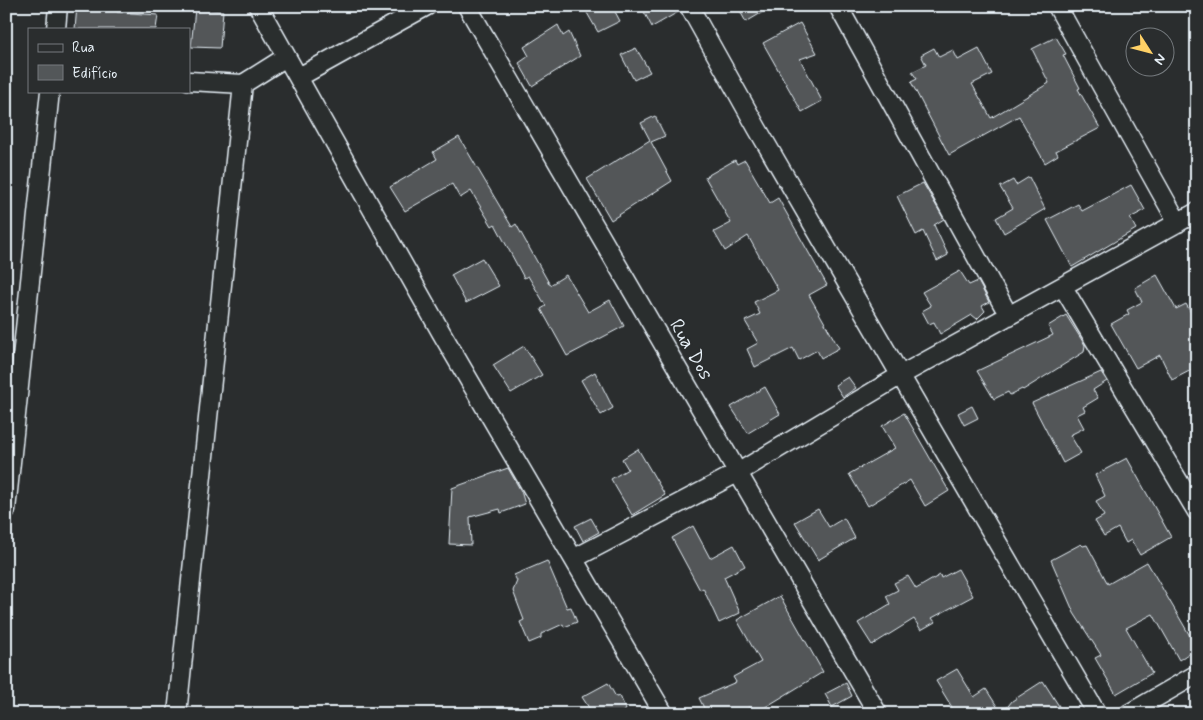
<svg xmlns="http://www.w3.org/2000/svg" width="1203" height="720" viewBox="0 0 1203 720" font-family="Mynerve,sans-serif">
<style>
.building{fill:#535759;stroke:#e8f1f8}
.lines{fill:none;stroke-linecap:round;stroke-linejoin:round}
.minor-casing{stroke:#e8f1f8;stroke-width:21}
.minor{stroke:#2a2d2e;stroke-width:18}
.labels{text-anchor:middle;stroke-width:4;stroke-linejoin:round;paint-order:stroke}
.street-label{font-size:20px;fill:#e8f1f8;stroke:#2a2d2e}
</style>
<rect width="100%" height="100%" fill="#2a2d2e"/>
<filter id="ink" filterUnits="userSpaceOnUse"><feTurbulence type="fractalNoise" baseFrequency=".02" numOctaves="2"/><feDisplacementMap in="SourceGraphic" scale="10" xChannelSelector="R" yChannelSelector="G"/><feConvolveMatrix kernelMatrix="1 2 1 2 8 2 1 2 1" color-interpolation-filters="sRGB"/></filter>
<g filter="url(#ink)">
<path class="building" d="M77,6H117V12L158,15L156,29H75Z
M583,6H612L620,21L598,32Z
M641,6H678L680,11L652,27Z
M737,6H773L746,22Z
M195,9L223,11L220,48L191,47Z
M800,23L817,53L800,59L822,101L802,112L763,43Z
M558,25L563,36L569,32L580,56L532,86L519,63L529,56L524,47Z
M1056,37L1066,54L1063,55L1080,88L1078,89L1100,128L1056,151L1058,155L1045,163L1019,116L949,155L911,82L917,79L912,72L926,65L921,55L934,48L939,57L953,50L958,60L979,49L992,74L972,84L991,118L1049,83L1032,49Z
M636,48L650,72L634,80L621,55Z
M655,116L665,136L651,142L672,181L611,220L587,179L650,140L641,123Z
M459,137L512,227L516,224L550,285L566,275L588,312L610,300L624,326L567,356L541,309L546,306L528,276L524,278L495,224L492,226L471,191L460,198L452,184L405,211L390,187L437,159L433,152Z
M735,160L737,164L745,160L770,203L778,198L827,285L809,295L839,348L821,358L817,350L799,360L793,348L755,367L747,349L758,343L745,321L760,314L754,302L778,290L748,236L725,251L714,232L731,223L705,177Z
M1029,177L1045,209L1004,233L996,218L1013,208L1000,187L1013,180L1016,185Z
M923,183L944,219L934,225L948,255L937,261L923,231L916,235L897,196Z
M1131,185L1145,210L1130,218L1136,229L1072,267L1047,220L1078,204L1082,211Z
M482,258L499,286L466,303L451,275Z
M960,271L969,285L978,281L989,302L982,306L985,311L977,319L972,315L940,334L934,322L929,324L922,311L931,306L922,292Z
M1157,275L1176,309L1186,304L1197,323V367L1172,380L1160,355L1136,368L1111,324L1129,314L1127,310L1142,302L1135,288Z
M1066,315L1085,345L1084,352L1023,390L1022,389L1010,395L1008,392L994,399L977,371L1053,335L1048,326Z
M524,346L542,375L511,393L493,365Z
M595,372L613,408L601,415L581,380Z
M1101,372L1107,381L1093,390L1098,398L1083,407L1085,411L1077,415L1084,428L1070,435L1081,453L1063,463L1032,403Z
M848,377L856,388L843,397L835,385Z
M765,387L780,414L748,433L731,407Z
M972,406L978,418L964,425L958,413Z
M904,413L949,491L925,506L910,480L868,506L849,474L895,448L882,426Z
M638,449L665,495L632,515L611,479L628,469L622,459Z
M1127,458L1171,537L1140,555L1131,540L1126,543L1118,528L1104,536L1095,521L1104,516L1096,501L1105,496L1095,475Z
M508,468L521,491L525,504L501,513L500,509L470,517L471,545L449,544L452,488Z
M818,509L829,527L844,518L855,538L818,560L795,522Z
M591,518L599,532L583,541L575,526Z
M693,526L710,558L734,545L745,566L724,577L740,613L719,623L703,588L700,590L672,538Z
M1081,544L1083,546L1087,545L1108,584L1147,562L1197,648L1179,660L1153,614L1126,628L1152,673L1116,694L1095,658L1101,655L1074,613L1051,560Z
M547,561L567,608L571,607L577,622L564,627L563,624L541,634V638L529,643L520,622L524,620L513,591L517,581L514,575Z
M958,569L973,596L932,618L935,622L921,630L914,619L872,645L858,623L890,604L886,596L898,590L894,583L908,576L916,589L940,575L941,578Z
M780,596L823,672L754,714L750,707L736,714H707L699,698L736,682L733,677L761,662L737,620Z
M957,669L974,697L986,689L1002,714L1012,701L1043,681L1064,714H956L936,681Z
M608,683L616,697L620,696L626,710L619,714H593L582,697Z
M846,683L852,696L832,707L825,694Z"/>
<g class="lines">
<defs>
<path id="minor" d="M258,6L441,332L664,714
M467,6L878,714
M689,6L757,128L1097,714
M838,6L1009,316
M1057,6L1178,223
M56,29L58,6
M299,77L427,6
M189,81L243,84
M1063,287L1197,512
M6,510L50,91
M575,558L739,472L901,375L1197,212
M177,714L243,84L286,57
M1128,714L1197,674"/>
</defs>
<use href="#minor" class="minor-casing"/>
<use href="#minor" class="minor"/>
</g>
</g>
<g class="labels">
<g class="street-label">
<text transform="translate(692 349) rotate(60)" y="7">Rua Dos</text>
</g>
</g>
<rect width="1203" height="720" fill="none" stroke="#2a2d2e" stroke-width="25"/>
<rect x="12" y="12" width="1178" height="695" fill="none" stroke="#e8f1f8" stroke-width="2" filter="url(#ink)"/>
<rect x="28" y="28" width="162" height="65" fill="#2a2d2e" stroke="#767b7f"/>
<rect x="38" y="44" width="25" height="8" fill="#2a2d2e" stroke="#767b7f"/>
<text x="72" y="52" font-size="15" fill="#e8f1f8">Rua</text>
<rect x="38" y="65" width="25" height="15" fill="#535759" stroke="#767b7f"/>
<text x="72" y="78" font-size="15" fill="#e8f1f8">Edifício</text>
<g transform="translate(1150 52) rotate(126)"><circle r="24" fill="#2a2d2e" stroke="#767b7f"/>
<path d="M0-4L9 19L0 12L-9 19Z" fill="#ffd166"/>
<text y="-8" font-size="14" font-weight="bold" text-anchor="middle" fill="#e8f1f8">N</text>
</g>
</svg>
